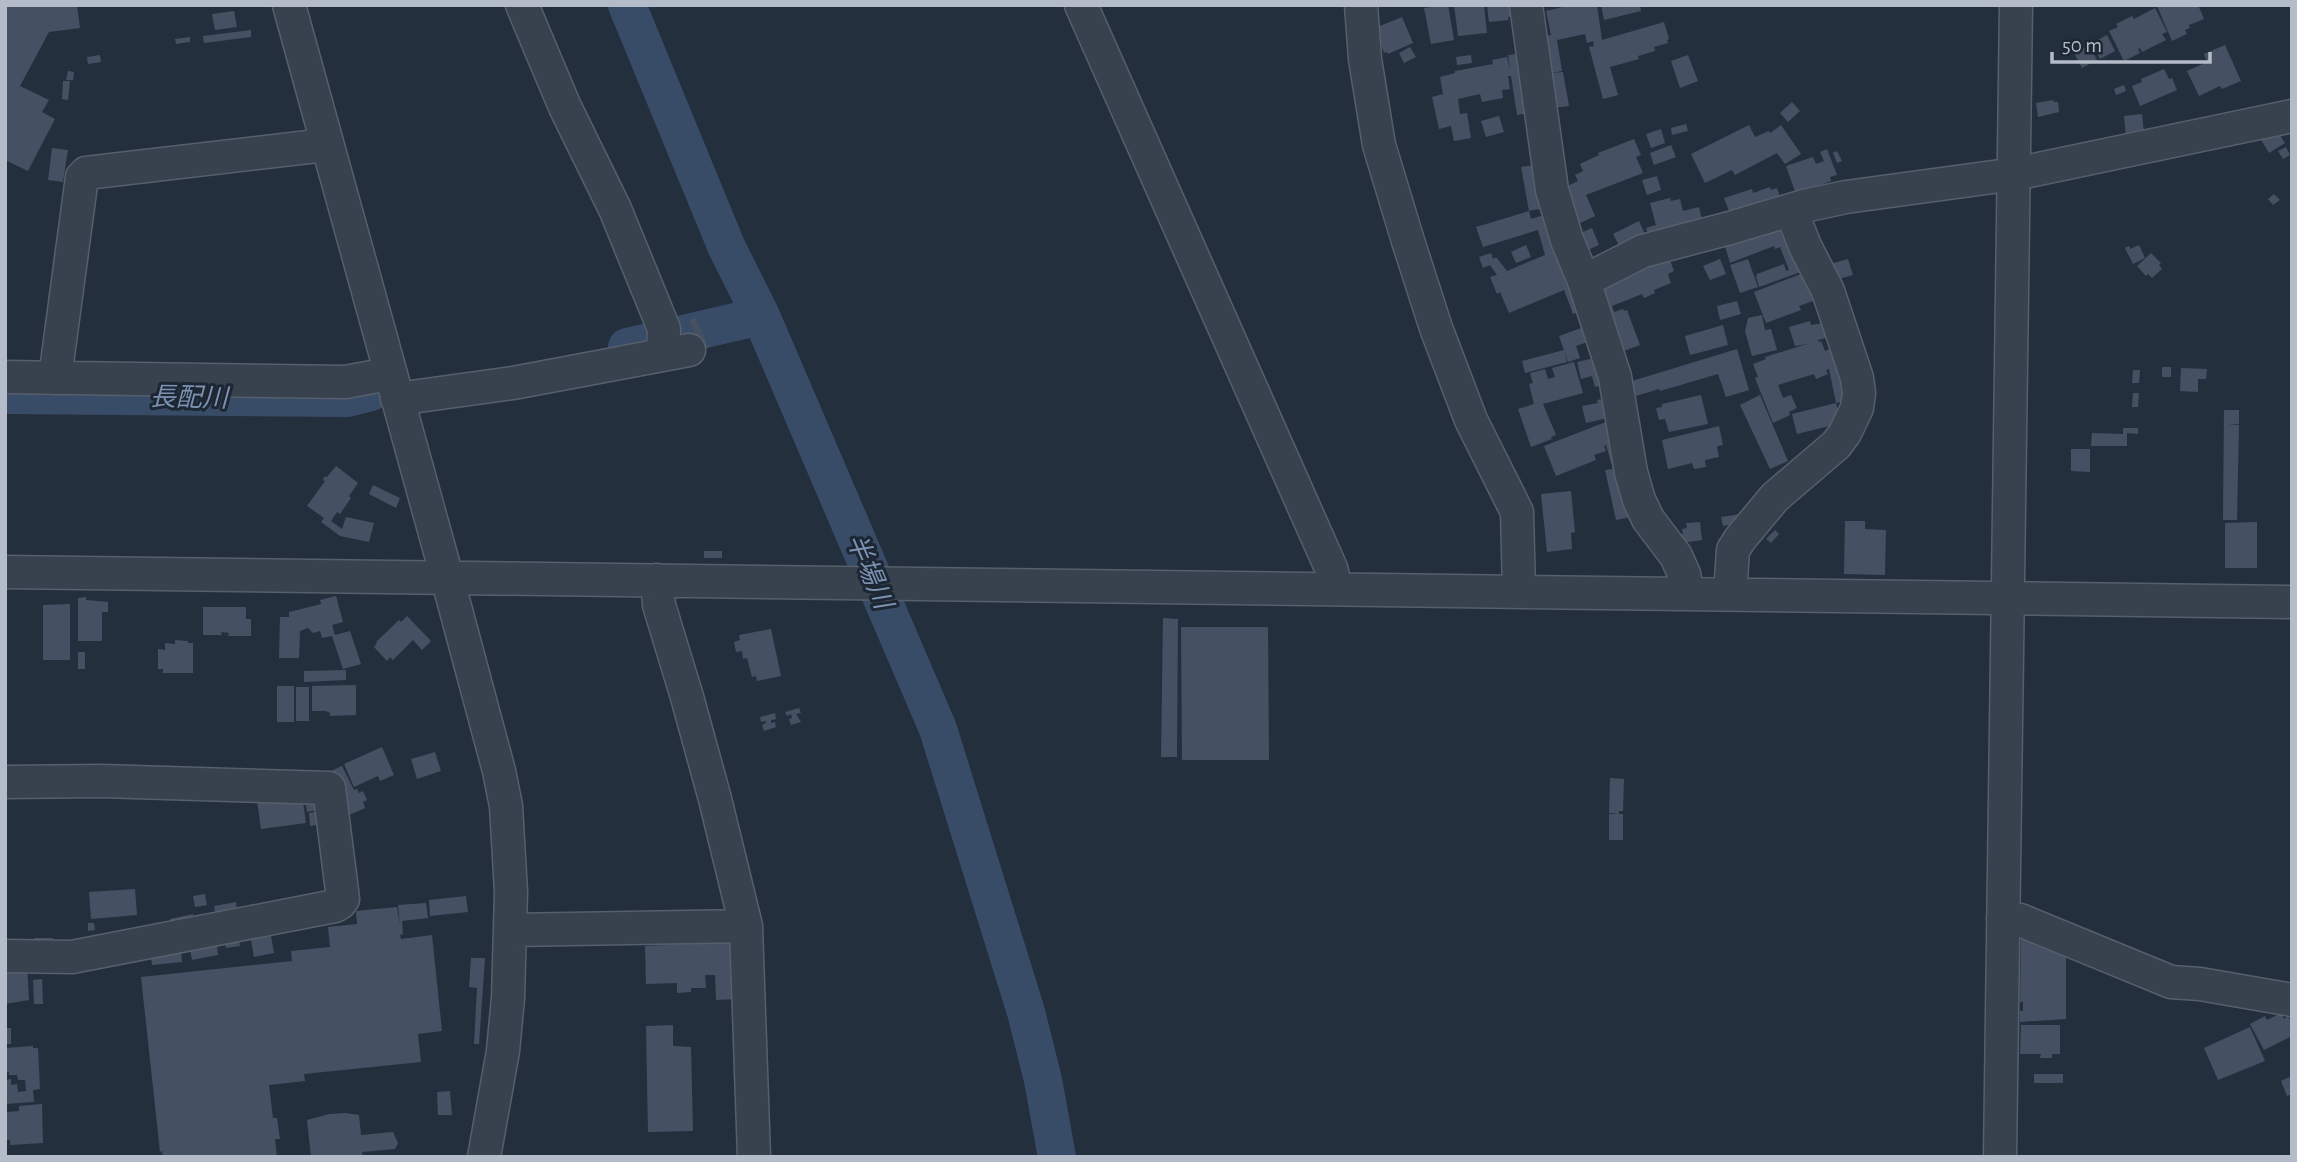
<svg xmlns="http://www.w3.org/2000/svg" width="2297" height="1162" viewBox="0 0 2297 1162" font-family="'Alegreya Sans','Noto Sans JP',sans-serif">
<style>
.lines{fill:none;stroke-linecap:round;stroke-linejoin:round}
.river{stroke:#394c67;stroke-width:38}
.building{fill:#455162}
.minor-casing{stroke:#565f6c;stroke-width:35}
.minor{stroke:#38414e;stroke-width:32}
.labels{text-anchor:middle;stroke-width:6;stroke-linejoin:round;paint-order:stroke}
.water-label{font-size:26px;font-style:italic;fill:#7c92b1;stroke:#1d2633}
</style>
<rect width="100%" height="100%" fill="#242f3e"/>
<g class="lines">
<path class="river" d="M627,5L727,248L761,316L938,729L1026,1012L1043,1080L1057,1157
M627,347L761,316
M5,395L347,398L371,392"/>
</g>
<path class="building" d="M5,5H77L80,28L49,32L20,86L49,100L42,112L55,119L28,171L5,160Z
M1448,5L1454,40L1431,44L1424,8Z
M1454,5H1484L1487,33L1458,36Z
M1487,5H1518L1520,16L1508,17L1509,20L1489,22Z
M1571,5H1597L1602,40L1664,22L1669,39L1667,40L1668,43L1654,47L1655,51L1638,56L1639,59L1610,67L1618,95L1603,99L1589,47L1594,46L1593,41L1587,43L1585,34L1557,40L1562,71L1552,73L1563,72L1569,106L1553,108L1538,38L1551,35L1546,11Z
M1601,5H1640L1641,11L1604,20Z
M2198,5L2204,19L2189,25L2190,28L2185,30L2187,34L2172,41L2157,6Z
M2155,8L2167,32L2162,34L2166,40L2142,52L2140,48L2138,49L2140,53L2124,61L2109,31L2118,27L2116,24L2132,16L2134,19Z
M234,11L237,27L215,30L212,14Z
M1402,17L1413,43L1388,54L1387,52L1384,53L1375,28Z
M251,30V37L204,43L203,36Z
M2107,35L2115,51L2100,59L2092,43Z
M190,37V42L176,44L175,39Z
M2089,45L2097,60L2082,68L2074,53Z
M2225,45L2241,81L2222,89L2220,86L2199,96L2187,71L2207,62L2204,54Z
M1410,47L1416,57L1404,63L1399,53Z
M1526,53L1534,112L1517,115L1511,76H1508L1510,89L1502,90L1503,98L1482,102L1480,94L1458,99L1460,114L1467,113L1471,138L1454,141L1451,126L1439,129L1432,97L1443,94L1440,77L1455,73V71L1493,64L1492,60L1507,57L1510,69L1508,55Z
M100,55L101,62L88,64L87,57Z
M1471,55L1472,63L1457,65L1456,57Z
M1688,55L1698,81L1680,88L1671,61Z
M2164,69L2169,79L2172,78L2177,90L2140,106L2132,86L2142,82L2141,79Z
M68,71L74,72L73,80H66Z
M63,81H70L68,100L62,99Z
M2124,85L2126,91L2116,95L2114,89Z
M2053,100L2054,102H2058L2059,112L2038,117L2036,103Z
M1792,102L1800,111L1788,122L1780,113Z
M2142,114L2144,133L2126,136L2124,116Z
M1499,116L1504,132L1486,137L1481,121Z
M1686,124L1688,131L1672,135L1671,128Z
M1749,125L1755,137L1769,131L1770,133L1781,125L1801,154L1785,164L1777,153L1735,175L1732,170L1705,183L1691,154Z
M2275,128L2285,143L2269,153L2260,138Z
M1661,129L1665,143L1651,148L1646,134Z
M1634,139L1641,155L1636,157L1643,173L1586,195L1595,216L1576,225L1561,189L1578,181L1575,175L1583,171L1580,164L1599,155L1598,153Z
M1671,145L1676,157L1654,165L1650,153Z
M2286,147L2290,155L2283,159L2278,151Z
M52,148L68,150L63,182L48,180Z
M1827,149L1837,175L1830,177L1831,181L1796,194L1786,166L1813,157L1816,164L1824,161L1820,152Z
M1837,151L1842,161L1837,163L1833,153Z
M1541,164L1549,207L1529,211L1521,167Z
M1657,176L1661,190L1647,195L1642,180Z
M1770,187L1771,190L1777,188L1782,203L1732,219L1724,198L1752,189L1753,193Z
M2274,194L2280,200L2273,205L2268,199Z
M1670,198L1671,201L1680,199L1683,211L1699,207L1704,227L1650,241L1646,228L1656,225L1650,203Z
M1529,211L1531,219L1551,213L1599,338L1576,346L1580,358L1568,362L1559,336L1581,328L1576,313L1573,314L1564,290L1509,313L1500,292L1497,294L1490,277L1497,275L1490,265L1483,268L1479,257L1491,253L1493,259L1496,257L1507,271L1545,255L1538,230L1483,247L1476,227Z
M1784,219L1806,270L1759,287L1756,277L1757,274L1784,264L1786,271L1789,270L1780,247L1775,249L1774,246L1730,263L1725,246Z
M1639,221L1648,241L1623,253L1613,234Z
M1592,228L1599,245L1581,253L1574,236Z
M1526,245L1531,257L1516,263L1511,252Z
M2139,245L2145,258L2133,264L2125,248L2129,246L2130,249Z
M2151,253L2161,263L2159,265L2162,269L2152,278L2148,274L2146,276L2137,266Z
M1668,255L1674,271L1668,274L1671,283L1654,290L1655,293L1644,298L1642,294L1612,306L1614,312L1623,309L1624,311L1627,310L1640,345L1621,352L1596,285Z
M1720,259L1726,274L1710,280L1703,266Z
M1748,259L1758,287L1740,293L1730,265Z
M1848,259L1853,275L1831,281L1827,265Z
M1806,272L1816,300L1799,306L1801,310L1766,323L1754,292Z
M1737,301L1741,314L1720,320L1717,306Z
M1762,315L1765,330L1771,329L1777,350L1752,356L1745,331L1748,318Z
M695,317L709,347L704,350L689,320Z
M1810,321L1811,325L1828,322L1832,336L1818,340L1819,342L1821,341L1825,351L1835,347L1850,400L1836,403L1829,369L1826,370L1828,374L1816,379L1814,374L1778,385L1783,398L1791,395L1797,408L1789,412L1790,415L1773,423L1755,378L1758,377L1753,364L1766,359L1765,357L1807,344L1795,346L1789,327Z
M1723,325L1728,345L1690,355L1685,336Z
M1737,349L1749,390L1726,397L1718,374L1660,391L1659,389L1636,396L1632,381Z
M1564,350L1567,362L1525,373L1522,361Z
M1603,356L1610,383L1595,387L1592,376L1581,379L1577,362Z
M1574,362L1583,393L1543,404L1556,435L1551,437L1552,439L1531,447L1518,409L1534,404L1529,384L1533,383L1530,373L1545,369L1548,379L1555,377L1552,368Z
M2162,367H2171V377H2162Z
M2181,368L2207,369L2206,379H2198V392L2180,391Z
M2133,370H2140L2139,383H2132Z
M2133,393H2139L2138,407H2132Z
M1701,395L1708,424L1669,432L1665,419L1659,420L1656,408L1662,407V404Z
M1760,395L1788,461L1770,469L1740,405Z
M1615,396L1620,415L1586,423L1582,406L1598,403L1597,400Z
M1836,403L1841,423L1797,434L1792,414Z
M2224,410H2239V424H2228L2239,425L2237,520H2223Z
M1611,420L1635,516L1616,520L1605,470L1613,469L1606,445L1604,446L1606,451L1594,455L1596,460L1556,476L1544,446Z
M1719,426L1723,445L1717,446L1719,457L1705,460L1706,467L1694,469L1692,463L1668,469L1662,440Z
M2123,428H2138V434L2127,433V446H2091L2092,433L2123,434Z
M2071,449H2090V472L2071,471Z
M336,466L358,483L349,496L351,498L340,514L337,512L331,521L342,529L346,517L374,523L369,542L340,536L321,522L324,518L307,506L325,481L323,480L325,476L327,477Z
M373,485L400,498L396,508L369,494Z
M1571,491L1575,532L1571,533L1572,549L1547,552L1541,494Z
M1741,514L1742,522L1723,526L1721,517Z
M1845,521H1865V529L1886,530L1885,575L1844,574Z
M1700,522L1702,540L1682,543L1681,534H1683L1682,529L1687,528L1686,523Z
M2257,522V568H2225V523Z
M1775,530L1779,534L1771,543L1766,539Z
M704,551H722V558H704Z
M336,596L343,622L332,625L335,635L350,631L361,664L343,669L332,636L322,638L320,631L313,633L308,628L300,631L299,658H279L280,617H289V612L321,604L320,600Z
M86,597V600L108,602V612H102V641H78V598Z
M70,604V660H43V605Z
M203,607H246V619H251V636H228L229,633L221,632L222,635H203Z
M407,616L431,641L422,650L413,640L393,660L390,657L387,661L374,647L377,643L376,642L399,620L401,622Z
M1163,618L1178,619L1177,757H1161Z
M1181,627H1268L1269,760H1182Z
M771,629L781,676L757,681L756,676L752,677L747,658L743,659L742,651L736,652L734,642L740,640L739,635Z
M175,640L188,641V643H193V673H163V669H158V649L165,650V643L175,644Z
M78,652H85V669H78Z
M346,670V680L304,682V671Z
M356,685V715L330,716V713L326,711H312V686Z
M277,686H294V722H277Z
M296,687H309V721H296Z
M799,708L801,713L796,714L801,722L791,725L789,719L792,718L791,714L787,716L785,712Z
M775,713L776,719L771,720V723L775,722L776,727L764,731L762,725L766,723V721L761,722L760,717Z
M382,747L394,775L380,781L378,776L354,787L344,764Z
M435,752L441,771L417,779L411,759Z
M342,766L354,790L357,789L359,793L363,791L367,800L363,802L365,808L347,816L331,771Z
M1610,778L1624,779L1623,811H1619V814L1609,813Z
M302,795L306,823L261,829L257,801Z
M314,795L316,810L307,812L305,797Z
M321,811L322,824L310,826L309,813Z
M1609,814H1623V840H1609Z
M135,889L137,915L91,919L89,892Z
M205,894L207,905L195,907L193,896Z
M466,896L468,912L430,916L429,900Z
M236,902L237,914L216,918L214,906Z
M426,903L428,918L402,921L403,934L400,935L401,939L432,935L442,1031L418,1034L421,1062L304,1074L305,1081L269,1085L273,1118H277L280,1139H275L277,1157H163L162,1151L160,1152L141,977L292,961L291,951L330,947L328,927L357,924L356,911L397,907L400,925L398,905Z
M193,914L194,922L171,924L170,919Z
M88,923H94L95,930L88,931Z
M270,930L274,953L254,957L250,934Z
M2023,935L2037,940L2036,945L2066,952V1019L2020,1022V1011H2023V1002H2020L2021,941Z
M34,938H53V945H34Z
M736,938L737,999L716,1000L715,975H705L706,988H691V992L677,993V983L646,984L645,946L665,945V941L679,940V944H684L683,940Z
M216,939L218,955L192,960L189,944Z
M239,941L240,946L226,948L225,943Z
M181,952L182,962L152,965L151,956Z
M471,958H485L479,1044H474L477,988L469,987Z
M27,964L29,1000L5,1004V966Z
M42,979L43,1004H34L33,980Z
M2281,1013L2284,1019L2288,1016L2292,1023V1036L2264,1050L2250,1024L2265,1016L2267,1020Z
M673,1025V1046L691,1047L693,1131L648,1132L646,1026Z
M2021,1025H2060V1054H2052V1058H2040L2041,1054H2020Z
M2250,1027L2265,1061L2218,1080L2204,1048Z
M5,1028H11V1044H5Z
M33,1046V1048H38L40,1089L33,1090L34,1102L5,1104V1080L11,1079V1085L17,1084L18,1092L26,1091L25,1080H18L17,1075H9V1072H5V1048Z
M2034,1074H2063V1083H2034Z
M2292,1076V1094L2287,1096L2281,1081Z
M450,1091L452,1115H438L437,1092Z
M42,1104L43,1143L10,1145V1140H5L7,1112L19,1111V1106Z
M345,1113L359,1115L361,1135L393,1132L398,1143L395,1149L362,1152L363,1157H311L307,1120L329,1114Z"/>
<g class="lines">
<defs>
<path id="minor" d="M289,5L447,577L499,771L506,806L511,892L508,998L503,1051L484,1157
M522,5L565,107L615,209L664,329L663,354
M1081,5L1331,568L1336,588
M1361,5L1365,59L1379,145L1408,241L1436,328L1471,420L1517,512L1519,591
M1526,5L1552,190L1567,240L1584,281L1615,377L1631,472L1639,500L1648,519L1676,556L1684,574L1688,594
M1584,281L1643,251L1730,228L1804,206L1846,197L2015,174L2292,116
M5,377L345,382L389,374
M55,378L82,177L86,173L326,145
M397,399L513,383L689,350
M5,572L2292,602
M657,580L659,605L687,697L715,799L746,926L754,1157
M1730,594L1733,550L1740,539L1775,497L1836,445L1845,433L1857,408L1859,393L1857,378L1828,291L1805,246L1791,210
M5,782L102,781L329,788L343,899L340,903L335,906L72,957L5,956
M2003,918L2020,920L2171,982L2200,984L2292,1000
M511,930L746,926
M2000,1157L2016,5"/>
</defs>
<use href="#minor" class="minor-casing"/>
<use href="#minor" class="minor"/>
</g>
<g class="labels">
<g class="water-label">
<text transform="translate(189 397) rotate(1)" y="9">長配川</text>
<text transform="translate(870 571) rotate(67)" y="9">半場川</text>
</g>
</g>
<rect width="2297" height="1162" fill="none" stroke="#b4bcc9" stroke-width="14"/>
<path d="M2052 52v10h158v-10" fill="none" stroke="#b4bcc9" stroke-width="3.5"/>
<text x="2062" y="52" font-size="21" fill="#b4bcc9" stroke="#1d2633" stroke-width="5" paint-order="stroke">50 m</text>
</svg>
